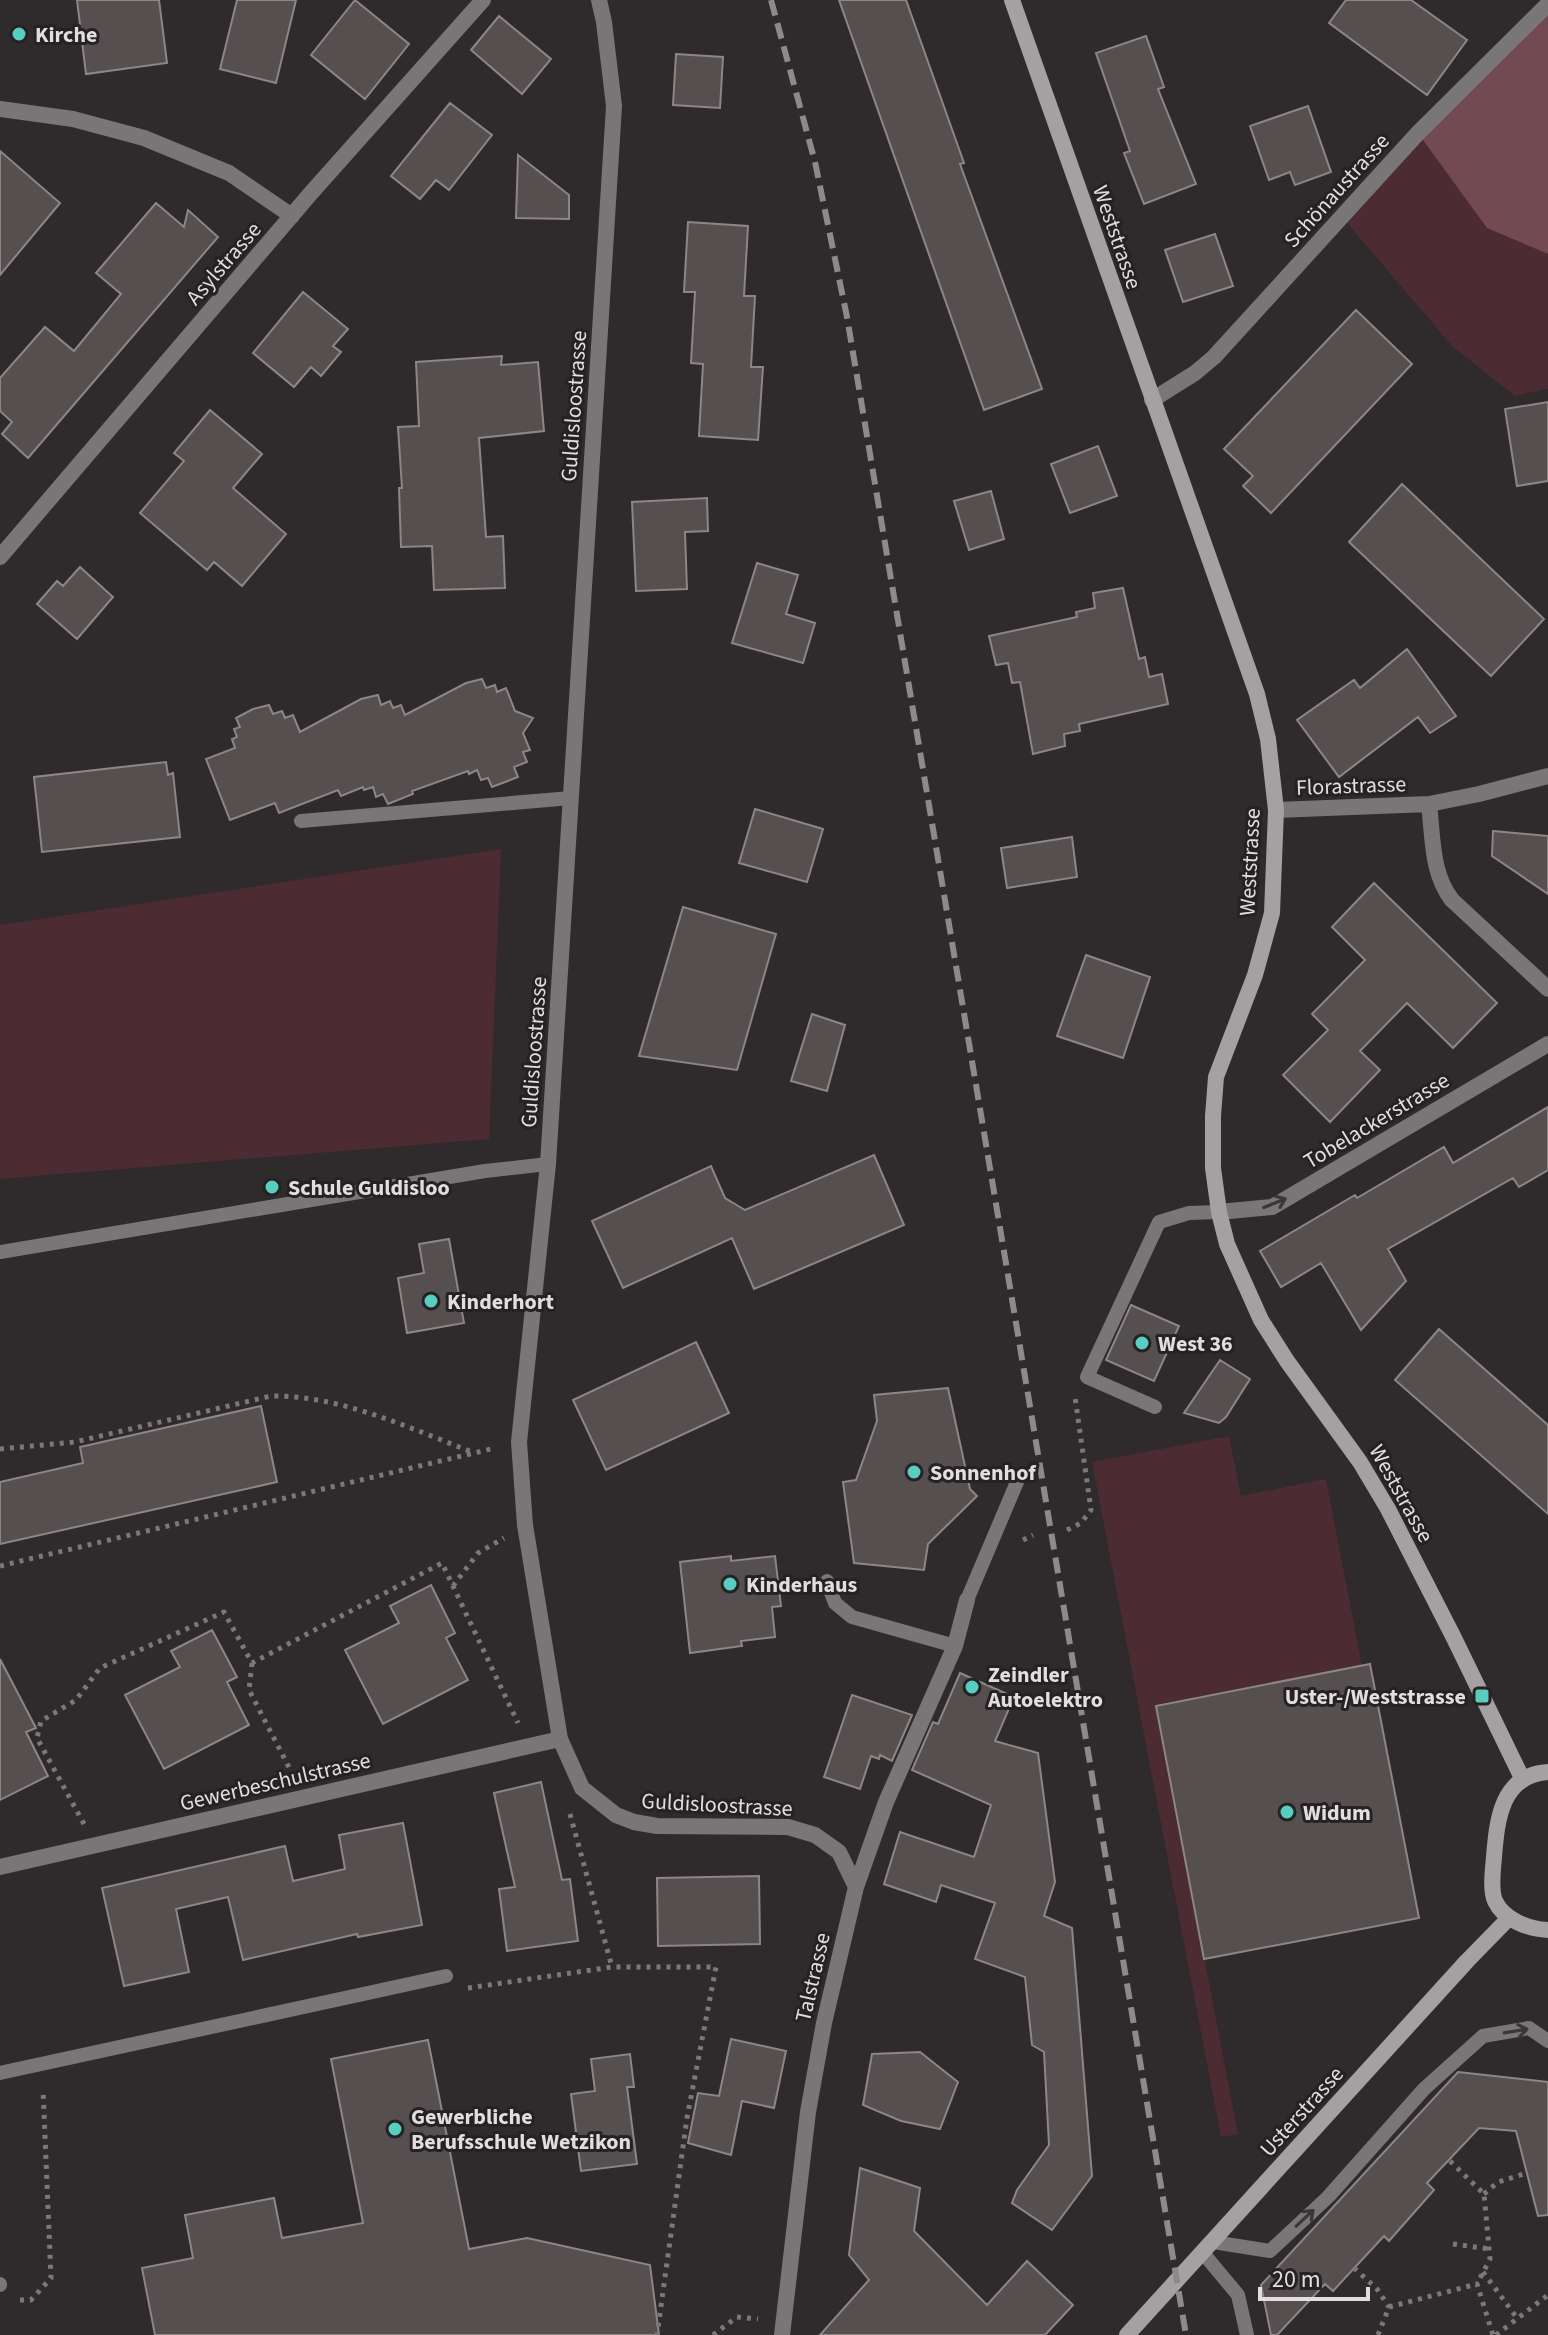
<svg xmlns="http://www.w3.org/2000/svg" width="1548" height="2335" viewBox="0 0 1548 2335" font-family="'Source Sans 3',sans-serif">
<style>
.green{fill:#4c2b33}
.forest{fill:#734952}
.building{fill:#554f50;stroke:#8c8687;stroke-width:2}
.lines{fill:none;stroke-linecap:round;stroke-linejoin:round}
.path{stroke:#7c7778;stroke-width:5;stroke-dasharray:4 6;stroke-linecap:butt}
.service{stroke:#797677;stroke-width:14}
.minor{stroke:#797677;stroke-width:16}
.secondary{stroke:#a5a0a1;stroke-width:16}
.rail{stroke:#8e8a8b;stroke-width:6;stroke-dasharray:16 8;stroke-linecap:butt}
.oneway{stroke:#3b3637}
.poi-dot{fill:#58cec1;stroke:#262122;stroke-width:3}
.labels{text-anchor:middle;stroke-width:6;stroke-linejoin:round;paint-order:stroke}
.poi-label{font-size:22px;font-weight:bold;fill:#e2dedf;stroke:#262122;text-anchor:start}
.street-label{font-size:22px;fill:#e2dedf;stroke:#262122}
</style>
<rect width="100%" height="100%" fill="#2f2a2b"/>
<path class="green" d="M1418,133L1548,254V389L1515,396L1452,346L1342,217Z
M501,849L489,1139L0,1179V925Z
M1229,1436L1241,1496L1326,1479L1362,1666L1156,1706L1238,2134L1221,2137L1092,1462Z"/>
<path class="forest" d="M1548,4V254L1487,228L1418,133Z"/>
<path class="building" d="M77,0H159L167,63L86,74Z
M237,0H296L276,83L220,69Z
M355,0L409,44L365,99L311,55Z
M839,0H906L964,163L960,164L1042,389L984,410Z
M1346,0H1411L1467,40L1427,95L1329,23Z
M499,16L551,59L522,94L471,50Z
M1146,36L1164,87L1158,89L1196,184L1144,204L1124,153L1130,151L1096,53Z
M676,54L723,57L720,108L673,105Z
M450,103L492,135L449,190L436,180L420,199L391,176Z
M1308,106L1331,172L1295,185L1290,172L1269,180L1250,126Z
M0,151L60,203L0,275Z
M518,155L569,195V219L516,218Z
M156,203L184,227L188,210L218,237L28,458L2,434L12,422L0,411V378L45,327L74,351L121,294L96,273Z
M688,222L748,226L744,296H755L751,367H763L758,440L699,436L703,364L691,363L695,292H684Z
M1215,234L1233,286L1183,302L1165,250Z
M303,292L348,329L333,346L341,352L321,376L311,367L294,387L253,353Z
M1356,310L1412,364L1271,513L1243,486L1253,476L1224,449Z
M502,356L501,365L538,362L544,431L479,438L486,537L503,536L505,588L434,590L432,546L401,547L399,488H402L398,427L419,426L416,362Z
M1548,402V481L1517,486L1505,409Z
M210,410L262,454L233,488L286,534L242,586L214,562L207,570L140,513L184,461L174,453Z
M1098,446L1117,496L1070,513L1051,464Z
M1402,484L1544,619L1491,676L1349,542Z
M991,491L1004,539L969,550L954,501Z
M707,498L708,531L685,532L687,589L636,591L632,502Z
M757,563L798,575L786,614L815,623L803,663L732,643Z
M80,567L113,597L77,639L37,604L57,581L63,586Z
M1123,588L1139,659L1145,657L1149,677L1162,674L1168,704L1079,724L1080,731L1064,734L1065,746L1033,754L1020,682L1012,683L1008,663L996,665L989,636L1077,617L1076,612L1095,608L1093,593Z
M1407,649L1456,716L1430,733L1418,717L1339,777L1297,720L1354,680L1360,688Z
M482,679L486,688L495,685L497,692L506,688L515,711L533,718L523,733L530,750L523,752L527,762L514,767L518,777L492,787L488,778L481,780L477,770L469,774L468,771L412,791L413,794L388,804L383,794L376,797L373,787L364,790L363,787L341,796L338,790L279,813L275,803L230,820L206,759L235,748L232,739L237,737L234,729L240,727L236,718L253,709L269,705L273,714L282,711L285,718L293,715L300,732L361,699L378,695L381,705L390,701L393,708L401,705L405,715L466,683Z
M166,762L168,775L173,773L180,837L42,852L34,777Z
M755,809L823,829L807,882L739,863Z
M1493,831L1548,836V894L1492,856Z
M1072,837L1077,877L1007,888L1001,848Z
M1374,883L1497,1003L1453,1048L1407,1003L1360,1051L1380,1070L1330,1122L1283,1075L1328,1030L1312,1014L1365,960L1332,927Z
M683,907L776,934L737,1070L639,1056Z
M1086,955L1150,977L1123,1058L1057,1036Z
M812,1014L845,1025L827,1091L791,1081Z
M1548,1107V1170L1519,1187L1513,1178L1388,1249L1406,1281L1361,1330L1321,1263L1281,1287L1260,1251L1355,1195L1357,1198L1444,1147L1453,1163Z
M874,1155L904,1225L754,1289L732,1238L623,1288L592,1221L711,1166L725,1198L745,1210Z
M449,1239L464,1323L407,1333L398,1278L424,1273L419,1244Z
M1131,1305L1179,1326L1154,1381L1106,1360Z
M1439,1329L1548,1425V1514L1395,1380Z
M696,1342L729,1413L606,1470L573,1400Z
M1220,1360L1250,1379L1226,1417L1219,1423L1184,1413Z
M948,1388L970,1489L977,1496L928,1544L924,1570L854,1563L843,1482L856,1480L877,1421L874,1395Z
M261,1406L277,1482L0,1544V1482L83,1463L80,1447Z
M731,1556V1561L775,1556L781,1606L772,1607L775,1637L741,1641L742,1646L690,1653L680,1562Z
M431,1585L455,1633L446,1638L468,1680L383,1724L345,1650L399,1623L390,1606Z
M212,1630L237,1677L227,1682L249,1725L164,1769L125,1695L180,1667L171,1651Z
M0,1659L36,1728L26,1732L48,1776L0,1800Z
M1370,1664L1419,1918L1204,1959L1156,1706Z
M960,1673L1014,1697L995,1741L1038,1753L1055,1882L1044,1916L1072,1928L1092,2176L1052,2230L1012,2203L1017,2190L1049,2145L1044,2052L1032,2045L1025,1977L975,1959L995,1903L941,1885L936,1902L884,1884L900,1832L974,1857L991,1805L912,1770L933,1722L938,1724Z
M852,1695L912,1715L892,1761L880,1755L879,1759L871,1756L860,1789L824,1777Z
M541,1782L562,1880L570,1879L578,1941L507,1951L499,1889L515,1887L494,1793Z
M403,1823L422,1925L358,1937L357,1934L243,1960L228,1897L176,1909L189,1972L124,1986L102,1888L285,1846L293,1881L345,1869L339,1835Z
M759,1876L760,1944L658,1946L657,1878Z
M731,2039L786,2051L774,2108L742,2101L731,2155L688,2143L698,2093L719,2096Z
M428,2040L469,2249L527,2238L650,2265L659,2335H155L142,2268L193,2258L185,2215L274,2198L282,2238L363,2223L331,2059Z
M920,2052L958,2082L940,2129L901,2121L863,2105L872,2054Z
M630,2054L634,2087H627L637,2164L581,2171L571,2094L595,2091L591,2059Z
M1458,2072L1548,2082V2215L1538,2216L1516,2131L1479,2128L1427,2183L1434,2190L1389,2241L1384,2236L1333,2291L1325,2284L1277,2335H1271L1261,2285Z
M860,2168L920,2188L914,2231L987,2305L1027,2261L1073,2305L1045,2335H820L869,2280L849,2255Z"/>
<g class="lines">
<path class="path" d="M0,1449L75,1442L271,1396C340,1395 409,1428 472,1452
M1067,1530L1081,1523L1091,1510L1075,1397
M1023,1540L1033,1535
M0,1566L495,1448
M453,1586L478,1553L504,1538
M252,1663L249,1690L293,1775
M570,1814L612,1967
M84,1824L37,1738L41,1721L76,1700L100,1668L224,1612L252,1663L442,1563L518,1723
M468,1988L612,1967H716L687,2118L657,2335
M1450,2161L1484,2194L1490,2259L1477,2284
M1484,2194L1498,2182L1527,2173
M1453,2244L1490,2249
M1354,2268L1377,2289L1389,2307
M1483,2272L1517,2318
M20,2300H31L51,2278L43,2089
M713,2335L737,2317L758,2319
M1378,2335L1389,2307L1477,2284L1493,2335
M1496,2335L1548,2295"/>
<path class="service" d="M301,821L571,798
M0,1252L485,1171L548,1164
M1155,1407L1087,1377L1159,1222L1189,1213L1219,1212
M827,1581L835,1603L852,1617L955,1646
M967,1600L1017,1482
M0,2073L446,1976
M1213,2242L1270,2251L1328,2197L1424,2089L1483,2036L1529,2028L1548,2041
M1203,2253L1238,2295L1247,2335
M0,2285V2284"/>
<path class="minor" d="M599,0L604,22L614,106L548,1164L519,1442L525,1525L560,1739L582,1788L616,1815L634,1822L657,1826L788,1827L815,1835L839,1852L856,1887
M0,109L73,119L144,138L229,173L292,216
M1152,400L1195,373L1214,357L1418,133L1548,4
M0,557L311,193L483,0
M1429,804C1433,837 1431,873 1452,900L1548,989
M1276,810L1429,804L1479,794L1548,776
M1219,1212L1272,1207L1548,1044
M0,1867L560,1739
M782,2335L808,2112L824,2023L856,1887L886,1802L955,1646L967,1600"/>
<path class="secondary" d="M1012,0L1257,694L1268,739L1276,810L1272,913L1255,975L1216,1077L1213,1116V1168L1219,1212L1227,1244L1261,1320L1287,1361L1360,1462L1388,1509L1454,1638L1522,1778
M1548,1772C1501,1775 1497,1820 1494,1857C1493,1870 1490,1889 1495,1901C1504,1920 1528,1929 1548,1930
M1127,2335L1467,1961L1509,1918"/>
<path class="rail" d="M771,0L815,162L847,317L1186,2335"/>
</g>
<defs><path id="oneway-shaft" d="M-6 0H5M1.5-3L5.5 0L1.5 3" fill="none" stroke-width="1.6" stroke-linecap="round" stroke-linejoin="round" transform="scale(2)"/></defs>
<g class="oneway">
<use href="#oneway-shaft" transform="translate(1275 1203) rotate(-22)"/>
<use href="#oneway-shaft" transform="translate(1516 2031) rotate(-9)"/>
<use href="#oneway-shaft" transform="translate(1305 2218) rotate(-43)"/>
</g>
<g class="poi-dot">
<circle cx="19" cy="34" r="8"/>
<circle cx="272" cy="1187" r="8"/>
<circle cx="431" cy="1301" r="8"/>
<circle cx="1142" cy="1343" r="8"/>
<circle cx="914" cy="1472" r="8"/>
<circle cx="730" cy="1584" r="8"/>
<circle cx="972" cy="1687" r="8"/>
<rect x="1474" y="1688" width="16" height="16" rx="4"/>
<circle cx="1287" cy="1812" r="8"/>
<circle cx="395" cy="2129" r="8"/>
</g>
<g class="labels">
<g class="poi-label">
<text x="35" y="42">Kirche</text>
<text x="288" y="1195">Schule Guldisloo</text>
<text x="447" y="1309">Kinderhort</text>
<text x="1158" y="1351">West 36</text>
<text x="930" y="1480">Sonnenhof</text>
<text x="746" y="1592">Kinderhaus</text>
<text x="988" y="1682">Zeindler<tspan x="988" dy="25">Autoelektro</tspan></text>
<text x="1466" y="1704" text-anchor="end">Uster-/Weststrasse</text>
<text x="1303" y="1820">Widum</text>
<text x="411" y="2124">Gewerbliche<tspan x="411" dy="25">Berufsschule Wetzikon</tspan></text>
</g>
<g class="street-label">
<text transform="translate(1336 190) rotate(-48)" y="8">Schönaustrasse</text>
<text transform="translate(1118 237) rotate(71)" y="8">Weststrasse</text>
<text transform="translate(223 263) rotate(-49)" y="8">Asylstrasse</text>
<text transform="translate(573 406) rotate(-86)" y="8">Guldisloostrasse</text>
<text transform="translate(1351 785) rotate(-2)" y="8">Florastrasse</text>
<text transform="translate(1249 862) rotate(-87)" y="8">Weststrasse</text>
<text transform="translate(533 1052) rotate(-86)" y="8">Guldisloostrasse</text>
<text transform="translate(1376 1120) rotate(-31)" y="8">Tobelackerstrasse</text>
<text transform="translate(1402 1493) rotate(61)" y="8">Weststrasse</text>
<text transform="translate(275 1781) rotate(-13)" y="8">Gewerbeschulstrasse</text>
<text transform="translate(717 1804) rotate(3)" y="8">Guldisloostrasse</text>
<text transform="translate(812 1977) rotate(-77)" y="8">Talstrasse</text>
<text transform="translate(1301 2111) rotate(-48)" y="8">Usterstrasse</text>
</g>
</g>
<path d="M1260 2287v12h108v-12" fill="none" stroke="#e2dedf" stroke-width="4"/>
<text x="1272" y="2287" font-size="24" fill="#e2dedf" stroke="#262122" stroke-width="6" paint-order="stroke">20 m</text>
</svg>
